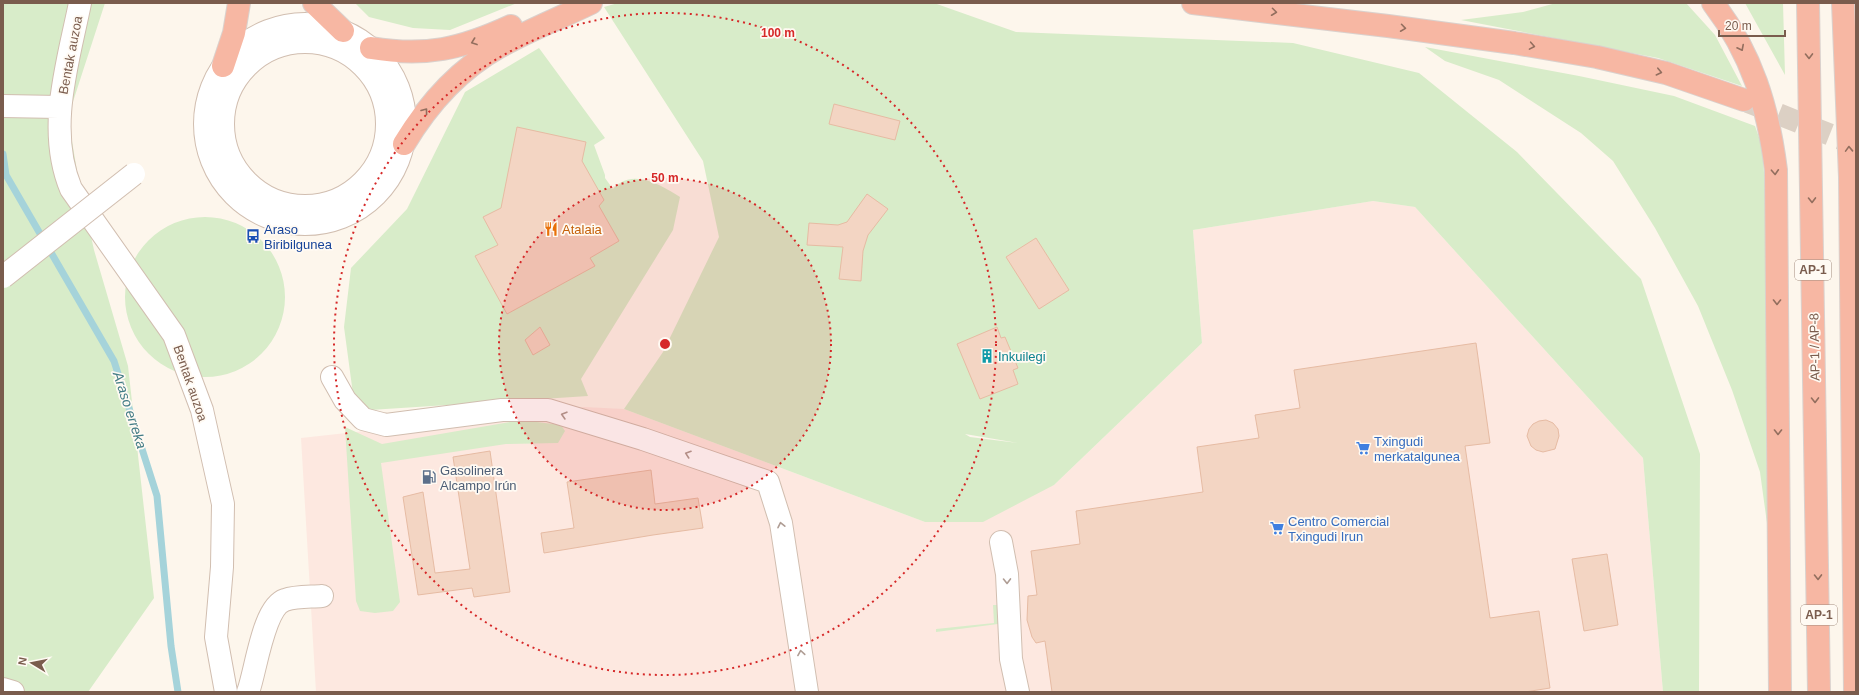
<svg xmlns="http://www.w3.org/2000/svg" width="1859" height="695" viewBox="0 0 1859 695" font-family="Arial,sans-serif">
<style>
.commercial{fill:#fde8e0}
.green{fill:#d8ecc9;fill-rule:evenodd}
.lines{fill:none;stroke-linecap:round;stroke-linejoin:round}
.stream{stroke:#a5d3da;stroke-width:7}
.building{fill:#f3d5c3;stroke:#e6bba3}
.highway-tunnel{stroke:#dcd0c4;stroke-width:22;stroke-dasharray:22 11;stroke-linecap:butt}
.minor-casing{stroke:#d1beb0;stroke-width:24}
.highway-casing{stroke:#dad1cd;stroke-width:24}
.minor{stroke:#fff;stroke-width:22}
.highway{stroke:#f7b7a3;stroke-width:22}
.minor-bridge-casing{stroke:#d1beb0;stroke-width:24;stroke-linecap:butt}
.minor-bridge{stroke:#fff;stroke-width:22}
.oneway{stroke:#936e5e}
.oneway2{stroke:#af9d94}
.ring{fill:none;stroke:#d62828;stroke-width:2;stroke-dasharray:2 4}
.labels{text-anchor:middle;stroke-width:3.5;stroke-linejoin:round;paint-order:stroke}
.shield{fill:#fffaf3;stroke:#a28b7f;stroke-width:1}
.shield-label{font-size:12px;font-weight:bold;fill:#7a5c4d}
.street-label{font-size:13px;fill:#7a5c4d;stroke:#fffaf3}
.transit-label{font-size:13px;fill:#164399;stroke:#fffaf3;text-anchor:start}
.food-label{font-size:13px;fill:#c56008;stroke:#fffaf3;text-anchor:start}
.culture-label{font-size:13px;fill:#0d838f;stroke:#fffaf3;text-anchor:start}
.shop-label{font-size:13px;fill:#366cbe;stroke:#fffaf3;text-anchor:start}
.service-label{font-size:13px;fill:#4e5e75;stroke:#fffaf3;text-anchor:start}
.water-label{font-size:14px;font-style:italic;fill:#437c86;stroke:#fffaf3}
.centre{fill:#d62828;stroke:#fffaf3;stroke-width:2}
.ring-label{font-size:12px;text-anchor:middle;font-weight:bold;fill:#d62828;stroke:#fffaf3;stroke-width:3.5;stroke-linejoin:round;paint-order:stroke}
</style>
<rect width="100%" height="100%" fill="#fdf6ec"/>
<path class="commercial" d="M1373,201L1415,207L1643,458L1663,692H316L301,438L584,407L624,409L925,522L1054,485L1202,343L1193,230Z"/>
<path class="green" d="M3,3H105L68,117L78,177L94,250L128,366L154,598L88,692H3Z
M355,3H517L450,30L413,28L369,17Z
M618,3H934L1016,32L1293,43L1419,73L1517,152L1641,279L1700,454L1699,692H1663L1643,458L1415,207L1373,201L1193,230L1202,343L1054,485L983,522H925L624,409L663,352L719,237L703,161L604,7ZM965,434L1018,443L970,437Z
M1556,3H1686L1715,35L1742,86L1658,58L1461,20L1523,12Z
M1745,3H1783L1785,75Z
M1425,47L1579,76L1674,96L1755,126L1762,146L1769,238V538L1760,472L1732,390L1698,306L1655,228L1613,161L1581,133L1499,80L1445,61Z
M539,48L605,138L594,145L605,175V178L613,189C615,187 617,184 620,183C639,171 664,187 680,197L673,230L581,379L588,396L370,410L353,394L344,327L351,268L407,209L465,92Z
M125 297a80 80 0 1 1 160 0a80 80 0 1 1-160 0Z
M521,420L561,425L565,431L558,443L506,444L381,463L400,602L393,611L375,613L360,611L356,601L345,427L382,444Z
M993,605H997L998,624L936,632V629L994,623Z"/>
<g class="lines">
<path class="stream" d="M3,154L6,175L114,361L157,496L171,646L178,692"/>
</g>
<path class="building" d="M834,104L900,121L895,140L829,124Z
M517,127L586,142L582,161L604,200L599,206L619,241L590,258L595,266L507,314L475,256L498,245L483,217L501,208Z
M867,194L888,209L868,235L863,251L861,281L839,279L843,247L807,245L809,223L838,225L847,222Z
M1036,238L1069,290L1039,309L1006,257Z
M540,327L550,345L533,355L525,340Z
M997,327L1001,338L1005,337L1018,368L1013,370L1018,384L980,399L957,344Z
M1476,343L1490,443L1465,446L1490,618L1539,611L1550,688L1525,692H1052L1045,641L1036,643L1032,637L1027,620L1028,596L1037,595L1031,551L1080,544L1076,511L1203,492L1197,447L1259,438L1255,415L1300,408L1294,370Z
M1546,420L1553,423L1558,429L1559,436L1555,449L1543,452L1536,450L1531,446L1527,436L1529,429L1533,424L1539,421Z
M490,451L510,592L474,597L472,588L418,595L403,497L423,492L435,573L470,569L453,457Z
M651,470L655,504L698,498L703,528L653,535L544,553L541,533L574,528L567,482Z
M1607,554L1618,625L1584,631L1572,559Z"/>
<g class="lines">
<path class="highway-tunnel" d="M1748,102L1856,145"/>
<defs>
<path id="minor" d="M80,3C68,63 46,129 71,189L174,335L202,410L223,504L222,567L216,637L226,692
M205 124a100 100 0 1 1 200 0a100 100 0 1 1-200 0Z
M223 124a82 82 0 1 1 164 0a82 82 0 1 1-164 0Z
M3,106L59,107
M332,377L345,400L363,419L386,425L502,410H548L643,439L768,482L781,523L807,692
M1001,542L1007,574L1011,659L1018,692
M3,689L13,692
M248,692C256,671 263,607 285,600C296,596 310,597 322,596"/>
<path id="highway" d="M314,3L343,31
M1193,3L1388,26L1514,43L1597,57L1666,73L1744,100
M1713,3C1752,54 1768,107 1776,170L1780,692
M1808,3L1819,692
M1843,3L1850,177L1855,692
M371,48C426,57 461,49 511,26
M223,66L234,33L239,3
M404,144C428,104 458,70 499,47C529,30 560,18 591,3"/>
</defs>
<use href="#minor" class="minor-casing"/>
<use href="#highway" class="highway-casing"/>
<use href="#minor" class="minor"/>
<use href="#highway" class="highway"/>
<defs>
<path id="minor-bridge" d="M3,277L134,174"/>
</defs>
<use href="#minor-bridge" class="minor-bridge-casing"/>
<use href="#minor-bridge" class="minor-bridge"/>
</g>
<defs><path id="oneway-chevron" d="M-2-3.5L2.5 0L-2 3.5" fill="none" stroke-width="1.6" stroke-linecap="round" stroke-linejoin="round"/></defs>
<g class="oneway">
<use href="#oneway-chevron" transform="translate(1274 12) rotate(7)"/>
<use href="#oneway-chevron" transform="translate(1403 28) rotate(8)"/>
<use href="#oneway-chevron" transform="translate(474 42) rotate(160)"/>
<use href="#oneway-chevron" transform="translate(1532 46) rotate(10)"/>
<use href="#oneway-chevron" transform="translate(1741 48) rotate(63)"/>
<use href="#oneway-chevron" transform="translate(1809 56) rotate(89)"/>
<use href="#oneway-chevron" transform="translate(1659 72) rotate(13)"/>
<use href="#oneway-chevron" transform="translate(425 111) rotate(-53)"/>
<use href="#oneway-chevron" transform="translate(1849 149) rotate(-92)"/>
<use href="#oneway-chevron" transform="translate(1775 172) rotate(87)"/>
<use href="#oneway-chevron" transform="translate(1812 200) rotate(89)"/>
<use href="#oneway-chevron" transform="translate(1777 302) rotate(90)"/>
<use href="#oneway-chevron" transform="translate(1815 400) rotate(89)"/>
<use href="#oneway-chevron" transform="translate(1778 432) rotate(90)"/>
<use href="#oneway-chevron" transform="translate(1818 577) rotate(89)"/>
</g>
<g class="oneway2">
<use href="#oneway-chevron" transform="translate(564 415) rotate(-164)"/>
<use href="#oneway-chevron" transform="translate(688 454) rotate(-161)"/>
<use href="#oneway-chevron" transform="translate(781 525) rotate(-102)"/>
<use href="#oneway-chevron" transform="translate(1007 581) rotate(89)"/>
<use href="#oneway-chevron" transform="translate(801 653) rotate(-99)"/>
</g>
<circle cx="665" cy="344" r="166" fill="#d62828" fill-opacity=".12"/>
<g class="ring">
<circle cx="665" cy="344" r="166"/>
<circle cx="665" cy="344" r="331"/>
</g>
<defs>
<symbol id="restaurant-bare" viewBox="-9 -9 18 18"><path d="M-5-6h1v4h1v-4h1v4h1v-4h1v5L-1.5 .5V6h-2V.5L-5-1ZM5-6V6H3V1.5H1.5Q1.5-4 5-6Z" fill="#e8710a" stroke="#fffaf3" stroke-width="2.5" paint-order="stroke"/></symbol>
<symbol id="bus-bare" viewBox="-9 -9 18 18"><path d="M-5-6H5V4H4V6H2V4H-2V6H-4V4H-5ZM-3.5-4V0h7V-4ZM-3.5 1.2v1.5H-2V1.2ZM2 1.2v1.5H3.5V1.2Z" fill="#1a4fb4" stroke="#fffaf3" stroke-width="2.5" paint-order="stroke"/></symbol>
<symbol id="building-bare" viewBox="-9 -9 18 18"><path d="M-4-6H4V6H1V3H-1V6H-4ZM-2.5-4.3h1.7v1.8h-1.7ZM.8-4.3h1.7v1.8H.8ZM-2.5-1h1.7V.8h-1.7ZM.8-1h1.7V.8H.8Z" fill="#0f9aa8" stroke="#fffaf3" stroke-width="2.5" paint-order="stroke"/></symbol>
<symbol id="supermarket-bare" viewBox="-9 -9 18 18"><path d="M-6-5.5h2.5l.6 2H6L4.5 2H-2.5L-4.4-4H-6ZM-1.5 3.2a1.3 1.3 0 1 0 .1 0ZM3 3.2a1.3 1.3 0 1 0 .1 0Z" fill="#3f7fe0" stroke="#fffaf3" stroke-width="2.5" paint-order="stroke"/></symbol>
<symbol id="fuel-bare" viewBox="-9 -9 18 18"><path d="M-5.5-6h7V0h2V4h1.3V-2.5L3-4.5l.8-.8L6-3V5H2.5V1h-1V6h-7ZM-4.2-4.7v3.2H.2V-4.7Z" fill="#5c6f8a" stroke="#fffaf3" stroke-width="2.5" paint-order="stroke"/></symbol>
</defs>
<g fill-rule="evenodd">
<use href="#restaurant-bare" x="541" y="219" width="20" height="20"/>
<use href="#bus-bare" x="243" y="226" width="20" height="20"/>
<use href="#building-bare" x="977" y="346" width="20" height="20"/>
<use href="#supermarket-bare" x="1353" y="438" width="20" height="20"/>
<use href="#fuel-bare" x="419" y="467" width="20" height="20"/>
<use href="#supermarket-bare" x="1267" y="518" width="20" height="20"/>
</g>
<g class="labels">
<g class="shield">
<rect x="1795" y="260" width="36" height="20" rx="3"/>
<rect x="1801" y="605" width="36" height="20" rx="3"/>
</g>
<g class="shield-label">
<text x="1813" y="274">AP-1</text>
<text x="1819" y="619">AP-1</text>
</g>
<g class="street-label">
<text transform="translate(70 55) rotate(-79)" y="5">Bentak auzoa</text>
<text transform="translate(1814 347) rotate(-91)" y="5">AP-1 / AP-8</text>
<text transform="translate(191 383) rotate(71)" y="5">Bentak auzoa</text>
</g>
<g class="transit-label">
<text x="264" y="234">Araso<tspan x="264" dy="15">Biribilgunea</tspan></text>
</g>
<g class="food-label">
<text x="562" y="234">Atalaia</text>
</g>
<g class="culture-label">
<text x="998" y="361">Inkuilegi</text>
</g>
<g class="shop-label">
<text x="1374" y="446">Txingudi<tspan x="1374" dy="15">merkatalgunea</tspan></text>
<text x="1288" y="526">Centro Comercial<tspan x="1288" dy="15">Txingudi Irun</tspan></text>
</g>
<g class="service-label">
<text x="440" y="475">Gasolinera<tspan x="440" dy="15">Alcampo Irún</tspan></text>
</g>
<g class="water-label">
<text transform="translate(130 410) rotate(72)" y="5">Araso erreka</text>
</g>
</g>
<circle cx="665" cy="344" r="6" class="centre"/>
<g class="ring-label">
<text x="778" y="37">100 m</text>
<text x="665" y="182">50 m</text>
</g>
<rect width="1859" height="695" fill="none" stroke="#7a5c4d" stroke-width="8"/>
<g transform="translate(32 663) rotate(280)" stroke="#fffaf3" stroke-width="3" paint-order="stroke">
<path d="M0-3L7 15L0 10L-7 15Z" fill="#7a5c4d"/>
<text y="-6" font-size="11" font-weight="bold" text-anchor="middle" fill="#7a5c4d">N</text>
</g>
<path d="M1719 30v6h66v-6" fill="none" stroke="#7a5c4d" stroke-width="2"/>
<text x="1725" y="30" font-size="12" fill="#7a5c4d" stroke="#fffaf3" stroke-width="3" paint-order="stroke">20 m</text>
</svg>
